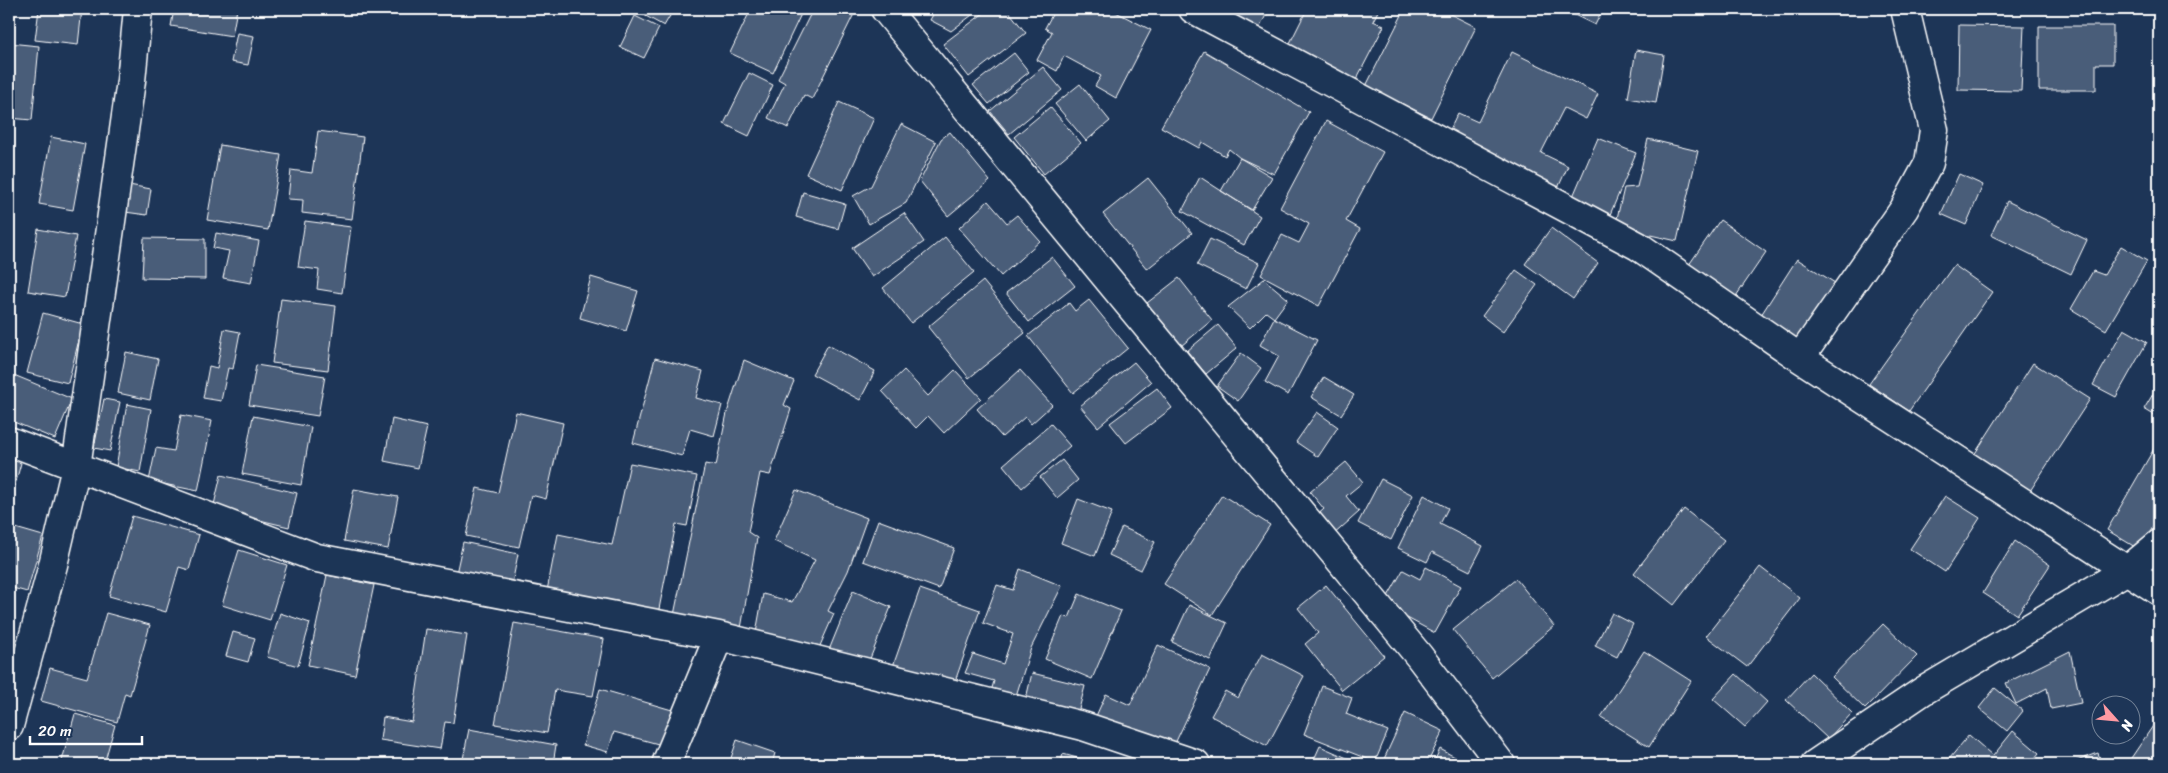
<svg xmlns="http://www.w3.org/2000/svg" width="2168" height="773" viewBox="0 0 2168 773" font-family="Sriracha,sans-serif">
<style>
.building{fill:#4a5d79;stroke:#fff}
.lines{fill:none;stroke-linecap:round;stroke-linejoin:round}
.minor-casing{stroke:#fff;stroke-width:31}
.path{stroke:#fff;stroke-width:3;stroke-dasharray:4 4;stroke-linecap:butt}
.minor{stroke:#1d3557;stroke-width:28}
</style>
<rect width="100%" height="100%" fill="#1d3557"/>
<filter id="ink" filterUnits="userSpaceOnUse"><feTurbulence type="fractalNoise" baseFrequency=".02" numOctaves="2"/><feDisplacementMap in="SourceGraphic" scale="10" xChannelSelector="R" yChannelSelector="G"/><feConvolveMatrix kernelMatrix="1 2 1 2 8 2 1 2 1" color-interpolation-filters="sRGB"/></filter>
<g filter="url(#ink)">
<path class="building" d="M39,9H82L78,45L35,40Z
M174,9H237L232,36L171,26Z
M644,9H674L664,26L642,14Z
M746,9H796L802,12L773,73L730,53L750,11Z
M813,9H850L854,14L812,99L804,95L788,128L768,118L785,83L778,79Z
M936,9H980L951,31L930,20Z
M989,9H1007L1026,33L969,77L943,44Z
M1055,9H1110L1151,30L1116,98L1095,86L1101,76L1064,56L1057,71L1037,60L1052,32L1045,28Z
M1215,9H1269L1258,31Z
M1307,9H1379L1373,21L1384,26L1355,82L1288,47Z
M1405,9H1440L1476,27L1431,118L1366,86Z
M1562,9H1603L1595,25Z
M635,16L659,28L644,58L620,47Z
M1959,25L2024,26L2021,91L1958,90Z
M2039,26H2113V64H2096V90H2039Z
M237,33L254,36L248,65L231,62Z
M9,43L39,46L32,120L9,118Z
M1636,50L1664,55L1656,103L1628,98Z
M1204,51L1309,112L1274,174L1240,158L1229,149L1225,156L1202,142L1199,148L1161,127Z
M1512,52L1598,94L1586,119L1564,108L1541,153L1568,166L1557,190L1447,136L1458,113L1478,122Z
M1014,53L1029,72L989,104L973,85Z
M1043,67L1062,90L1009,134L990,111Z
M749,73L773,85L749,136L724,124Z
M1080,84L1110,121L1086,141L1055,104Z
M839,102L874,118L842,190L806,174Z
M1050,107L1081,143L1044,174L1014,137Z
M1326,121L1383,152L1346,221L1360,229L1319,306L1261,275L1282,235L1299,243L1309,224L1280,208Z
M901,124L936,142L906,203L869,224L853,196L871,186Z
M318,131L363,137L352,219L302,213L303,200L288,199L291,170L312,173Z
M950,132L990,181L948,216L920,181L941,139Z
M51,137L85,144L73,210L39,204Z
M1598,138L1636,153L1609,217L1571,201Z
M1648,139L1698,151L1677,241L1615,227L1624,188L1637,187Z
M220,145L281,155L268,230L207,220Z
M1240,158L1272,177L1252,210L1221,191Z
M1959,174L1983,185L1966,225L1941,214Z
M1200,177L1260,216L1244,245L1182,211Z
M1148,178L1192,233L1147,269L1103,214Z
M129,185L151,189L147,215L125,212Z
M803,192L845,204L838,229L796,217Z
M988,201L1007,223L1017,215L1040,241L1001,276L959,228Z
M2007,201L2087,240L2071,274L1991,235Z
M904,213L924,242L872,277L852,248Z
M1720,220L1766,252L1732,302L1686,269Z
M305,221L351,227L342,293L317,289L319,270L298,267Z
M1551,228L1598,263L1573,299L1525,264Z
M38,229L76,236L65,297L28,291Z
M216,233L259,241L251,283L223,278L229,251L213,248Z
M945,237L974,272L911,323L883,288Z
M144,238L205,239V279L142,278Z
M1210,239L1259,263L1246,289L1197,265Z
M2121,246L2147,261L2106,330L2071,309L2093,271L2104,275Z
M1052,257L1075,286L1029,322L1006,293Z
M1797,259L1835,283L1798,339L1761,315Z
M1954,265L1992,292L1909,411L1869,384Z
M1516,270L1537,285L1503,332L1482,316Z
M591,277L638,291L626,331L580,318Z
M1179,278L1212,320L1181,346L1147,303Z
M1264,279L1288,299L1274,318L1266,312L1250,328L1228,307Z
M983,281L1025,333L969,378L928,327Z
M281,299L336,306L328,370L272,363Z
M1089,300L1128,348L1073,393L1028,336L1069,303L1075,311Z
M43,313L83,324L68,383L27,373Z
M1274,318L1317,340L1288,395L1265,382L1279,356L1260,345Z
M1218,325L1237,348L1206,374L1187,351Z
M224,329L240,332L233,369L228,368L221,401L203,398L209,366L217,368Z
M2124,329L2147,342L2116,397L2093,385Z
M828,345L875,371L860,400L812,374Z
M126,352L158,359L150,400L118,393Z
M1241,353L1261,368L1238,401L1217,386Z
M655,358L703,371L696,398L722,405L714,436L690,429L682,456L633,443Z
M744,360L794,381L784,405L791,409L770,475L760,473L748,532L757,538L740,634L673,620L705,464L716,466L727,413Z
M1134,362L1151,382L1098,427L1080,406Z
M2033,363L2090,399L2030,491L1974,455Z
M256,365L325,376L318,416L249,405Z
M904,370L928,396L955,370L981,398L944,433L928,416L916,428L882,391Z
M1020,370L1052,405L1031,424L1025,417L1002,437L977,409Z
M9,373L72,399L55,439L9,420Z
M1324,377L1354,395L1341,415L1311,397Z
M2159,384V418L2144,409Z
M1157,388L1172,408L1126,443L1110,423Z
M104,399L120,402L110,451L94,448Z
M127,404L151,409L140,472L116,467Z
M516,412L563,423L546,499L531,495L519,547L466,536L477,488L498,493Z
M1317,412L1338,427L1318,457L1296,442Z
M181,415L212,421L198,491L149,481L156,448L174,451Z
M253,416L311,427L301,485L242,474Z
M392,419L427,427L418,468L384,461Z
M1051,424L1070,446L1022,488L1003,465Z
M2159,440V516L2140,550L2107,530Z
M9,459L21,463L9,507Z
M1062,460L1078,480L1057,498L1040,477Z
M1346,462L1363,482L1346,496L1359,512L1332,536L1315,517L1324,509L1310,492Z
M630,463L697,476L687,526L676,524L657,619L546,596L558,534L612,545Z
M221,475L297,493L289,527L213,509Z
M1381,479L1413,495L1391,540L1358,523Z
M354,489L398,497L388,549L344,541Z
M796,490L867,518L848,571L828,611L834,614L819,648L756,633L763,594L792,602L815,560L774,541Z
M1222,495L1270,525L1212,615L1164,584Z
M1424,495L1448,508L1440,524L1483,546L1470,571L1432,552L1427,562L1398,548Z
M1945,496L1980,518L1945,572L1910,549Z
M1078,499L1112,512L1095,556L1061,543Z
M1684,509L1724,540L1674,605L1634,573Z
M132,516L199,535L189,570L179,567L166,612L109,596Z
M878,520L954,548L939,589L863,561Z
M12,527L43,536L27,592L9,587V538Z
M1122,527L1155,542L1141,570L1109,555Z
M2015,541L2050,565L2017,615L1983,593Z
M463,542L518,554L511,589L455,578Z
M239,550L287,565L270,620L222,605Z
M1426,567L1461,586L1435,633L1383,605L1403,570L1420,579Z
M1760,567L1800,598L1747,667L1706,636Z
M1020,569L1062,586L1031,648L1015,699L990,695L994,681L965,673L973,654L1003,664L1013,634L983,623L997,585L1013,590Z
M327,575L374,585L355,675L308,665Z
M1516,579L1554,626L1492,678L1453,630Z
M1326,585L1384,656L1342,690L1305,644L1318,633L1298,608Z
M920,589L980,610L953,687L893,666Z
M853,591L891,607L867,666L829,650Z
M1079,594L1121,611L1092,679L1045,659L1063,616L1069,618Z
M1189,605L1227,623L1210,660L1172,642Z
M106,613L150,625L130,695L125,693L117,722L41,701L50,668L87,678Z
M280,613L310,623L298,666L267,657Z
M1612,613L1633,624L1617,657L1595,646Z
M514,623L604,639L593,696L555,690L547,733L495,724Z
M1883,624L1917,656L1865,709L1832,677Z
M426,629L467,635L453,723L445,722L440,749L380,740L383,717L412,722Z
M233,632L255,638L248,662L226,656Z
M1158,645L1210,669L1171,752L1096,716L1106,694L1130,705Z
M1644,651L1691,681L1649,747L1601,717Z
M2070,651L2081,703L2051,709L2047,688L2016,704L2006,683Z
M1262,654L1304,676L1267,746L1211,716L1225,691L1238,698Z
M1032,673L1085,686L1077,717L1025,703Z
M1811,673L1852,713L1828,739L1786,700Z
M1736,674L1767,702L1745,727L1713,699Z
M1322,686L1352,698L1346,714L1388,731L1375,762L1304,734Z
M1995,688L2023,711L2007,731L1979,708Z
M600,689L672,710L662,745L614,732L608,752L583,745Z
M1405,713L1443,731L1427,764H1395L1384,759Z
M75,714L115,725L104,764H61Z
M2159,717V764H2127Z
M469,729L556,745L553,764H462Z
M2013,731L2039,753L2030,764H1945L1969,735L1993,756Z
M737,740L775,753L772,764H729Z
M1320,746L1356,762L1355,764H1312Z
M1440,749L1468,764H1433Z
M2098,753L2102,764H2069Z
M1063,754L1098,764H1060Z"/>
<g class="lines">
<defs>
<path id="minor" d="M885,9L1419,656L1501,764
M1193,9L1638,246L1800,358L2159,591
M1800,358L1904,209L1929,163L1934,130L1905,9
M9,441L317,558L719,636L1083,726L1196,764
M9,726L53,565L76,467L131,81L138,9
M666,764L719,636
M1815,764L1923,691L2129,569L2159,544"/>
</defs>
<use href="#minor" class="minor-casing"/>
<path class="path" d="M9,762L15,764"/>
<use href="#minor" class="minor"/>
</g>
</g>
<rect width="2168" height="773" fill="none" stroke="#1d3557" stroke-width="30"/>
<rect x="15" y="15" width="2138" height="743" fill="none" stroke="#fff" stroke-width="2" filter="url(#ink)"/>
<g transform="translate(2116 720) rotate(117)"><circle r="24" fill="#1d3557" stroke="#77869a"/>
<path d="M0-4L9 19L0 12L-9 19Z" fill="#ff9aa2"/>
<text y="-8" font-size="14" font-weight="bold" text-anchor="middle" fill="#ffffff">N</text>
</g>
<path d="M30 736v8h112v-8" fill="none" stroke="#ffffff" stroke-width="2.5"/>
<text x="38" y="736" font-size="15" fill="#ffffff" stroke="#1d3557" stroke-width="4" paint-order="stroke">20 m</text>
</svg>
